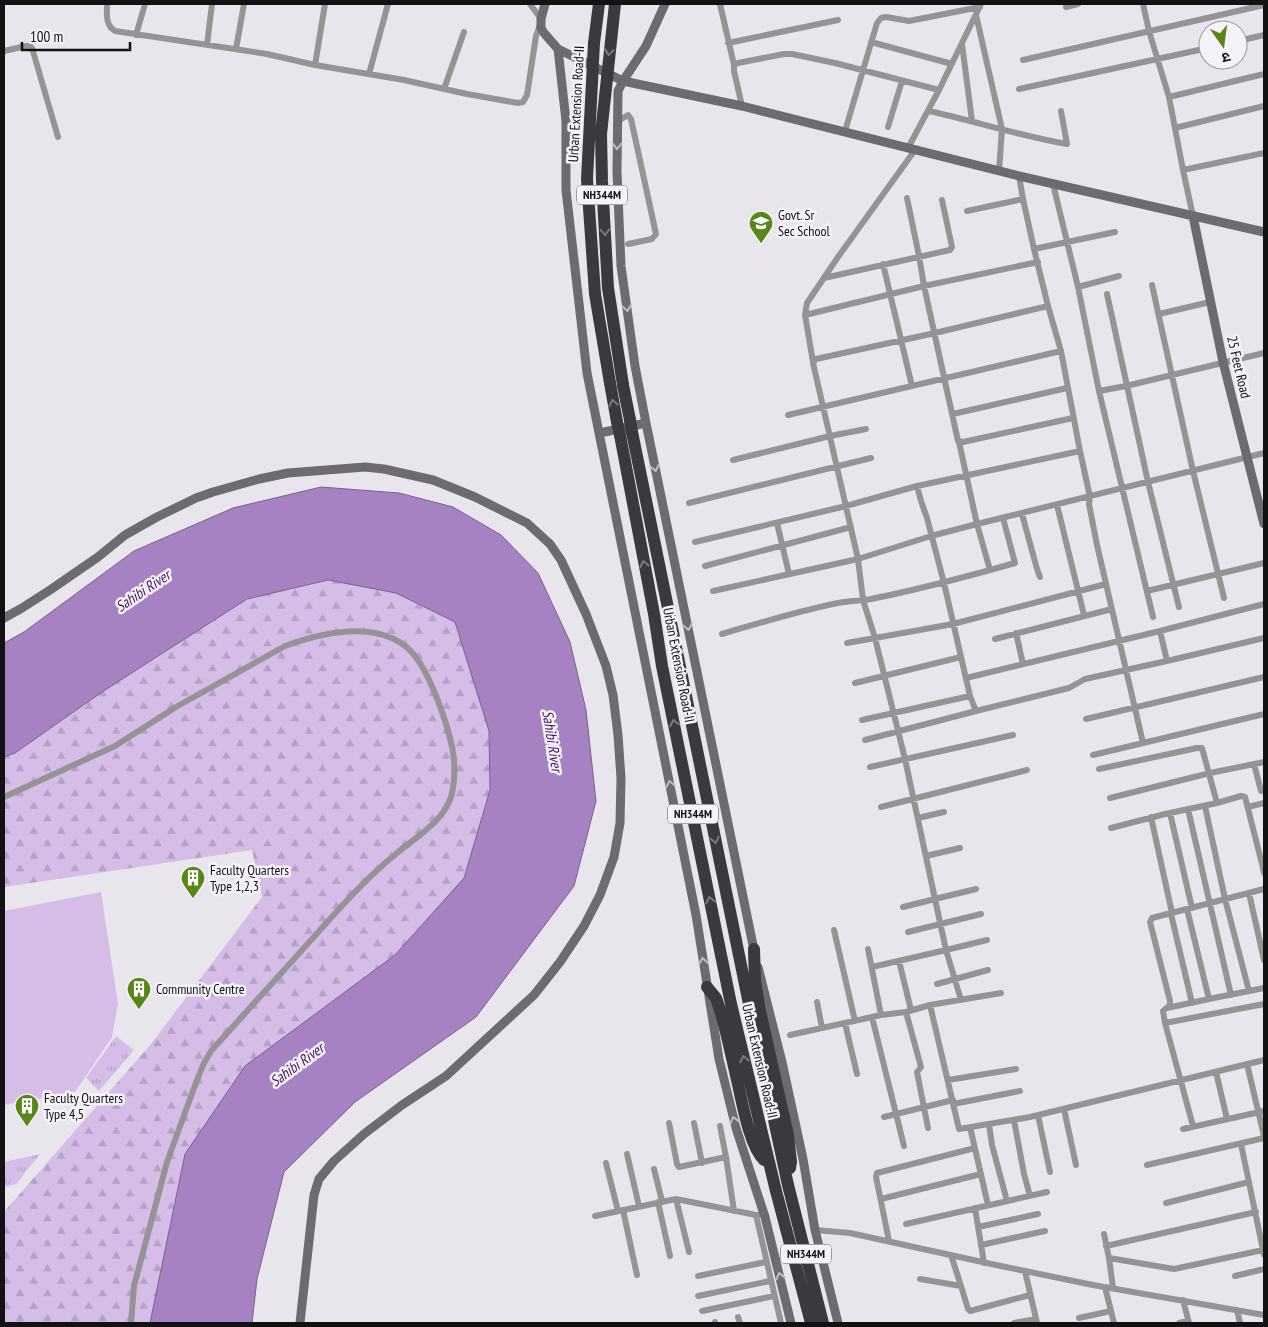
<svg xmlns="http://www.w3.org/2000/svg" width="1268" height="1327" viewBox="0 0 1268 1327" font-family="'PT Sans Narrow','Noto Sans Devanagari',sans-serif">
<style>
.forest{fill:url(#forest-firs)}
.park{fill:url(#park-tufts)}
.garden{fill:#d5bde8}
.water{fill:#a782c2;stroke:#7a608e}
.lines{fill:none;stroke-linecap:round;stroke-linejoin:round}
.street{stroke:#959396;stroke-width:6}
.secondary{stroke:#6e6b70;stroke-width:9}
.highway{stroke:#3b383e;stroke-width:12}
.highway-bridge{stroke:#3b383e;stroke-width:12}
.oneway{stroke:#7c797f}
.oneway2{stroke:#c0bcc2}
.labels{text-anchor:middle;stroke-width:5;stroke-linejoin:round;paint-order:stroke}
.shield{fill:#f6f2f9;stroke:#565458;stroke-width:1}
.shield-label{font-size:12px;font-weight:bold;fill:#121113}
.street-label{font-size:14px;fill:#121113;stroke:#f6f2f9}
.poi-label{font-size:14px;fill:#121113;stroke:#f6f2f9;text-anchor:start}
.water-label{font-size:15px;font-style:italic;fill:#451360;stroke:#f6f2f9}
</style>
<defs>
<pattern id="forest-firs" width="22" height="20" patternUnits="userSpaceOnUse" patternTransform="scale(1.25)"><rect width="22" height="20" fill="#d5bde8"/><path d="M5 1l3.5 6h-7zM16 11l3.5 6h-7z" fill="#b6a1c6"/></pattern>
<pattern id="park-tufts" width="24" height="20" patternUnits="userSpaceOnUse" patternTransform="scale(1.25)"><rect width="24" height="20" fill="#d5bde8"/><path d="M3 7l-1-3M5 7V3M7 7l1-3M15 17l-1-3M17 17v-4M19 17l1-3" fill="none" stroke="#b6a1c6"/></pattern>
</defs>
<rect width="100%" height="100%" fill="#e9e5ec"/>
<path class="forest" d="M328,580L396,593L455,622L489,731L490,790L464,878L395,955L245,1066L185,1154L150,1323H4V1212L151,1044L262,897L252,850L4,887V757L15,753L102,692L247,599Z"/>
<path class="park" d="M116,1036L134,1050L99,1091L86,1078Z
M40,1154L16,1184L4,1187V1162Z"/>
<path class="garden" d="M101,892L118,1004L112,1037L75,1092L4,1105V911Z"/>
<path class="water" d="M321,487L399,493L453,507L501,535L538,573L570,642L586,710L596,801L574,886L476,1017L355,1102L284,1172L257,1279L252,1323H150L185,1154L245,1066L395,955L464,878L490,790L489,731L455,622L396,593L328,580L247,599L102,692L15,753L4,757V643L24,632L134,551L233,508Z"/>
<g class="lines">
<path class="street" d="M107,4C107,14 105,25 115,31L267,54L315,65L404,80L467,94L518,103L523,102L527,95L536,36L540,25
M530,4L541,19
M720,4L734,65
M1143,4L1149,31L1169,97L1183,170L1193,216
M1066,7L1078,4
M976,15L1002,129L999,171
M136,35L145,4
M1238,41L1264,35
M871,42L952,64
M728,43L838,20
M962,44L972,121
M207,45L212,4
M236,49L244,4
M4,51L26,46H30L32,48L58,137
M1023,60L1264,5
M315,65L325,4
M369,74L388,4
M444,89L464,32
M1019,89L1208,48
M1169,97L1264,74
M742,106L734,71V65L738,63L784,54H792L835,63L939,90
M929,111C975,121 1020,136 1067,144L1061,111
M618,121L628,115L631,119L656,234L652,239L628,244
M888,127L902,81
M1175,128L1264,106
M845,131L877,23L881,18L886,17L909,21L980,7
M908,148L939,90L981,4
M1183,170L1264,153
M1019,176L1023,199L1034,249L1048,306L1061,351L1080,451L1090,497L1089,504L1097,545L1143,743
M1053,184L1078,287L1119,276
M907,198L919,256L924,286L958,441L963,442L1073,418
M967,211L1023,199
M1034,249L1115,232
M883,264L912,386
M824,278L950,250L952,247L942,200
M1152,285L1193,471L1224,598
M1078,287L1099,391L1153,617
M1107,294L1148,482L1179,607
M1159,314L1210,302
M805,315L924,286L1038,262
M813,362L805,315L807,303L838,257L915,150
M1099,391L1126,386L1264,353
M953,414L1067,388
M788,415L1061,351
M733,460L830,436L866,429
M917,486L921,501L927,518L944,583L970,696L976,711L1069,688L1085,679L1167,661
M689,503L871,458
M1057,505L1084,615
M1022,514L1037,569L1040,577
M777,523L789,574
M695,542L846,506L917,486L1080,451
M705,566L851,527
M990,570L1015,563L1003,518
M713,591L858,559L931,536L977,524L1264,453
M1147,591L1264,563
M1160,631L1167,661L1264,638
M1016,633L1023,664
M722,634C759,623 795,612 833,604C845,601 858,601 871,599C911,591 950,581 990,570L977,524L959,442
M995,639L1112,609
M847,643L953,624L1106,584
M966,678L1160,631L1264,604
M855,683L961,657
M1086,719L1264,677
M862,720L970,696
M865,740L976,711
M1093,755L1264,714
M1254,764L1261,791
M870,767L1013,735
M1099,769L1197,748H1202L1217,803L1165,814L1111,828
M4,797L115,746L176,707L285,646C326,631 389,617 418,660C433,682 451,732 454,759C455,771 454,786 451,797C443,822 416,837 397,853C365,879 339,909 312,939C281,973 251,1007 220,1041L211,1051L203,1065L194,1088L167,1162L134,1286L131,1323
M1110,798L1210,773L1264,762
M1217,803L1241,796L1245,797L1262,864
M1205,806L1225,899L1249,991
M881,807L1027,770
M1248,807L1264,803
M1188,809L1231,995
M1170,813L1192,908
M1151,817L1172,913
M918,818L944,812
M926,856L960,848
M1264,863L1262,864L1264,873
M976,889L935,899L905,759L875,638L863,600L858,559L813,363L816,359L935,333L1048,306
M1264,889L1152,918L1150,922L1170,1001V1005L1163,1011L1165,1023L1264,1004
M1249,893L1264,960
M903,907L935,899L946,950L987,940
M1187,909L1209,999L1264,988
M1171,914L1192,1003
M834,930L855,1021
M908,932L981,914
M868,949L881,1015L906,1012L930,1005L1001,993
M899,961L911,1010
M872,967L946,950L961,1000
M937,984L988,970
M817,1002L822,1028
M930,1005L959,1129L1030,1117L1264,1060
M1167,1008L1209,999
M906,1012L921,1067L917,1072L928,1128
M881,1015L872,1017L904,1146
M845,1023L857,1074
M1165,1023L1193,1126
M790,1035L872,1017
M1247,1064L1264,1136
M1216,1072L1227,1119
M948,1080L1016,1069
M953,1104L1020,1091
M1064,1109L1076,1165
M1038,1115L1050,1172
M884,1117L953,1100
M1014,1120L1024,1174L1030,1196
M669,1123L677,1164L679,1167L726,1157L734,1211
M694,1123L702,1163
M989,1124L992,1145L1007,1201
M720,1126L726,1157
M970,1127L988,1205
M1183,1129L1264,1111
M1241,1144L1264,1255
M627,1154L639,1206
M606,1163L618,1211
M1147,1165L1264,1138
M654,1169L662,1201
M676,1199L689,1252
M881,1199L981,1174
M658,1202L670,1256
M1166,1203L1249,1182
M975,1208L984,1263
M623,1210L637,1275
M758,1215H756L781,1323
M595,1216L676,1199L756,1215
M906,1224L1047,1192
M978,1227L1038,1214
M815,1230L850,1233L996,1265L1093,1285L1264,1315
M1104,1234L1109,1258
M889,1241L876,1177L877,1173L975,1148
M981,1245L1045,1231
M1106,1246L1256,1212
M951,1255L961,1286
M1025,1271L1037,1323
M698,1276L766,1262
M1235,1276L1264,1269
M920,1279L961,1286L968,1309L970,1311L1030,1295
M1105,1287L1114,1323
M1113,1288L1109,1258L1174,1269L1263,1250
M698,1296L770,1281
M1183,1300L1189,1323
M1237,1310L1240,1323
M702,1311L774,1296
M738,1317L740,1323
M1079,1318L1111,1311
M715,1322V1323
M1014,1323L1036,1319
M1179,1323L1188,1321"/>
<path class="secondary" d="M545,4L541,19V28L544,33L558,49L623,81L742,106L1019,176L1264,232
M665,4L646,46L623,81L618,91L617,172L621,266L635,366L646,423L755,955
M558,49L566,121V190L587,373L696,915L719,1059L736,1128L765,1217L791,1323
M1193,216L1223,362L1264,524
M600,433L646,423
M4,618L22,608L50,590L98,557L125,535L157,517L196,498L213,492L259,479L288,473L365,467L384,469L433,480L475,497L527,523L550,544L561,560L586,614L606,666L613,695L618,735L621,778L620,823L614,857L600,895L584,926L560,962L534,995L446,1076L402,1105L364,1134L334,1161L319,1179L314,1195L300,1323
M758,967L782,1062L803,1159L815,1230L838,1323"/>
<path class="highway" d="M610,383L617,422
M623,385L630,420
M632,432L749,1004L788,1185L823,1323
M620,435L654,614L662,666L731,1004L776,1191L811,1323
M754,949L755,981L760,1011L788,1135L791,1162L790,1168
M707,987L716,998L721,1013C727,1035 732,1058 737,1080C742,1101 749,1145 764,1160"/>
<path class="highway-bridge" d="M599,4L594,43L587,179L595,294L610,383
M615,4L601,134L602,181L608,288L623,385
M630,420L632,432
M617,422L620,435"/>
</g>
<defs><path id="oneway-chevron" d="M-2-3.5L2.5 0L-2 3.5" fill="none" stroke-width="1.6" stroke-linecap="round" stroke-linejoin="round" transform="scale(1.25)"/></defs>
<g class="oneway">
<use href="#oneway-chevron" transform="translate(609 52) rotate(96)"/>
<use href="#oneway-chevron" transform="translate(605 232) rotate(86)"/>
<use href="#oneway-chevron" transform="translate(613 403) rotate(-101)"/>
<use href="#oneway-chevron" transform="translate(644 564) rotate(-101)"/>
<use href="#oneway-chevron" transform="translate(674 723) rotate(-102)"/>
<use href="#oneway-chevron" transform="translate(715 840) rotate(78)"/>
<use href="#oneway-chevron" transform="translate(710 900) rotate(-102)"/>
<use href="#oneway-chevron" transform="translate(744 1059) rotate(-103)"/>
</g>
<g class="oneway2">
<use href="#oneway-chevron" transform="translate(617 146) rotate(92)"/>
<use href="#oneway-chevron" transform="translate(627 308) rotate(82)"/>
<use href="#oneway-chevron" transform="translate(655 468) rotate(78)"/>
<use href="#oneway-chevron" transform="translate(688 627) rotate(78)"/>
<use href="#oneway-chevron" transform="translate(670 784) rotate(-101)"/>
<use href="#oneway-chevron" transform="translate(703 961) rotate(-99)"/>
<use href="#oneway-chevron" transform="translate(734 1120) rotate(-104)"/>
<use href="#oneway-chevron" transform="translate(780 1276) rotate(-104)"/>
</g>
<defs>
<symbol id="school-pin" viewBox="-11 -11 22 30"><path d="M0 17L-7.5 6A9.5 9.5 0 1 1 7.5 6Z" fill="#588718" stroke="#f6f2f9"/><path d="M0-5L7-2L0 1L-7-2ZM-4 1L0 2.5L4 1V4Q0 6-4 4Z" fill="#fff"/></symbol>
<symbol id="building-pin" viewBox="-11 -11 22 30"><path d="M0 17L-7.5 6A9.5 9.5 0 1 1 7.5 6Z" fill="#588718" stroke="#f6f2f9"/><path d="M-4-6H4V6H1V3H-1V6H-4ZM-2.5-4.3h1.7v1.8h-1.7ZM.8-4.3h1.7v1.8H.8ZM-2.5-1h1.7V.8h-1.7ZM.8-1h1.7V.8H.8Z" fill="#fff"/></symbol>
</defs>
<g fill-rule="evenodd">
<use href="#school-pin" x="747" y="209" width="28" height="38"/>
<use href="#building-pin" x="179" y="864" width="28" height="38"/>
<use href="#building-pin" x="125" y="975" width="28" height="38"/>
<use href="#building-pin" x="13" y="1092" width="28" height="38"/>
</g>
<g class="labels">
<g class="shield">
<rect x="577" y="185.5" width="50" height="19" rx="4"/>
<rect x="668" y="804.5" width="50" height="19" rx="4"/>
<rect x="781" y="1244.5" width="50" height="19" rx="4"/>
</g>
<g class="shield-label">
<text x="602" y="199">NH344M</text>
<text x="693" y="818">NH344M</text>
<text x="806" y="1258">NH344M</text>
</g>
<g class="street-label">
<text transform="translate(576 104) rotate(-87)" y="5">Urban Extension Road-II</text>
<text transform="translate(1239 367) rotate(77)" y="5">25 Feet Road</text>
<text transform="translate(679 665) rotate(79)" y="5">Urban Extension Road-II</text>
<text transform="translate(760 1061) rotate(77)" y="5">Urban Extension Road-II</text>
</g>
<g class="poi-label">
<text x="778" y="220">Govt. Sr<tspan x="778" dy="16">Sec School</tspan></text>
<text x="210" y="875">Faculty Quarters<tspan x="210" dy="16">Type 1,2,3</tspan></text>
<text x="156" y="994">Community Centre</text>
<text x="44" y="1103">Faculty Quarters<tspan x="44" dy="16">Type 4,5</tspan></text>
</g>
<g class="water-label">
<text transform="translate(143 591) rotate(-34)" y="5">Sahibi River</text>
<text transform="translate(552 741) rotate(81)" y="5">Sahibi River</text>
<text transform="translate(297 1065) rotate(-36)" y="5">Sahibi River</text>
</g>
</g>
<rect width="1268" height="1327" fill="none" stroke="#121113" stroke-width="10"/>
<g transform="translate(1223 45) rotate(166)"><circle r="24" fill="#f6f2f9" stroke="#9b989d"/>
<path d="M0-4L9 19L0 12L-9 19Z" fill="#588718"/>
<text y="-8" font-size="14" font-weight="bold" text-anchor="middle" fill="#121113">उ</text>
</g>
<path d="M22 42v8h108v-8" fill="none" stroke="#121113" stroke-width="2.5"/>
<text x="30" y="42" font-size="15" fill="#121113" stroke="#f6f2f9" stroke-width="4" paint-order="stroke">100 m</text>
</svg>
